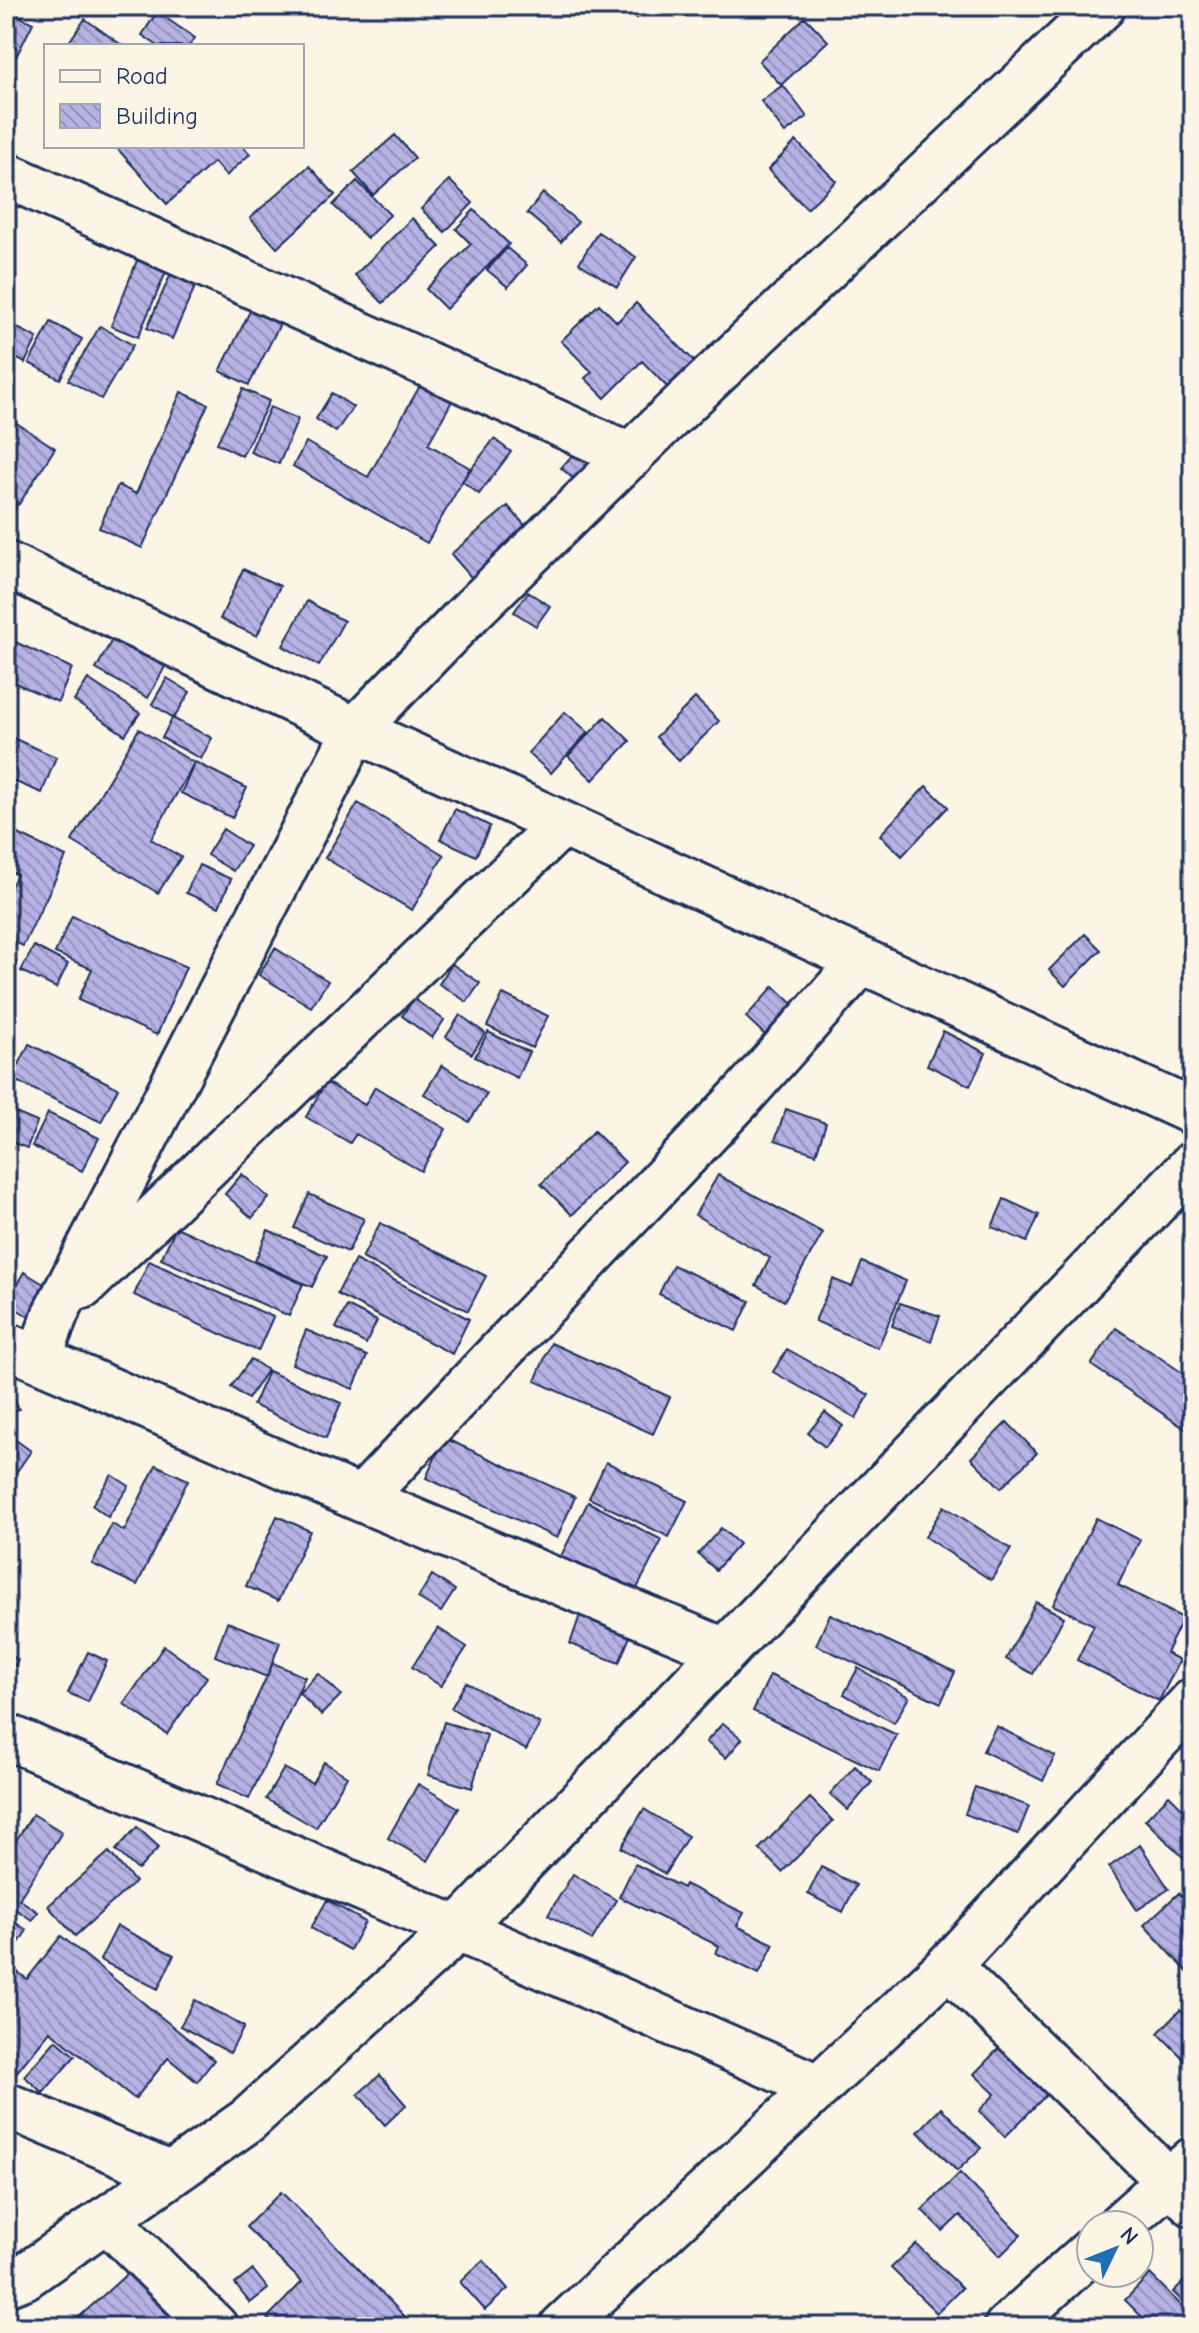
<svg xmlns="http://www.w3.org/2000/svg" width="1199" height="2333" viewBox="0 0 1199 2333" font-family="'Comic Neue',sans-serif">
<style>
.building{fill:url(#building-back-hatch);stroke:#1b2f5e;stroke-width:2}
.lines{fill:none;stroke-linecap:round;stroke-linejoin:round}
.minor-casing{stroke:#1b2f5e;stroke-width:50}
.tertiary-casing{stroke:#1b2f5e;stroke-width:50}
.minor{stroke:#fcf5e5;stroke-width:44}
.tertiary{stroke:#fcf5e5;stroke-width:44}
</style>
<defs>
<pattern id="building-back-hatch" width="6" height="6" patternUnits="userSpaceOnUse" patternTransform="scale(2)"><rect width="6" height="6" fill="#b6b2e4"/><path d="M-1 5l2 2M0 0l6 6M5-1l2 2" fill="none" stroke="#9391bc"/></pattern>
</defs>
<rect width="100%" height="100%" fill="#fcf5e5"/>
<filter id="ink" filterUnits="userSpaceOnUse"><feTurbulence type="fractalNoise" baseFrequency=".0125" numOctaves="2"/><feDisplacementMap in="SourceGraphic" scale="16" xChannelSelector="R" yChannelSelector="G"/><feConvolveMatrix kernelMatrix="1 2 1 2 8 2 1 2 1" color-interpolation-filters="sRGB"/></filter>
<g filter="url(#ink)">
<path class="building" d="M626,6H650L637,18Z
M7,10L33,23L10,69L6,67Z
M157,12L195,38L189,46H158L142,35Z
M805,17L828,41L781,85L759,61Z
M85,19L123,46H75L69,42Z
M783,85L807,117L785,133L761,101Z
M395,135L415,158L373,195L353,172Z
M796,141L836,181L807,209L768,170Z
M115,146H243L250,154L226,176L214,162L167,204Z
M309,166L335,195L277,248L250,218Z
M449,180L473,203L445,232L421,209Z
M357,181L390,215L367,238L333,205Z
M543,193L578,222L561,242L527,213Z
M474,210L509,244L446,309L426,289L471,244L456,229Z
M412,218L440,247L383,303L355,275Z
M598,232L636,257L617,287L579,263Z
M507,248L527,265L508,287L487,270Z
M140,253L169,265L138,337L111,326Z
M173,269L198,280L172,339L147,328Z
M636,303L700,367L673,393L642,361L605,398L585,378L592,372L561,341L599,304L617,322Z
M251,309L280,324L249,385L220,371Z
M6,322L37,338L25,363L6,353Z
M51,322L82,339L60,379L29,363Z
M100,326L133,345L101,399L68,380Z
M429,370L460,387L428,444L470,468L427,543L293,466L306,442L368,477Z
M243,389L269,401L242,456L217,443Z
M181,392L208,404L142,548L99,528L118,485L136,494Z
M332,393L353,407L336,432L316,419Z
M270,407L298,419L279,464L250,452Z
M15,422L55,448L19,504L6,495V437Z
M494,439L511,452L479,494L462,481Z
M584,442L607,463L585,489L561,468Z
M6,500L17,505L8,524H6Z
M508,506L534,536L477,584L451,554Z
M243,569L280,586L257,636L220,619Z
M528,592L550,606L536,626L514,612Z
M307,601L344,621L319,666L283,646Z
M114,636L166,665L148,698L96,669Z
M13,641L72,668L58,702L6,679V657Z
M167,678L190,692L174,718L152,704Z
M88,679L140,713L125,735L74,701Z
M695,698L719,721L679,761L656,737Z
M565,712L588,732L551,773L528,753Z
M605,717L630,741L593,780L568,756Z
M172,718L212,738L201,759L162,738Z
M139,729L194,763L151,839L181,857L158,893L72,841Z
M6,735L56,757L42,793L6,778Z
M195,762L247,788L232,818L181,793Z
M926,786L948,807L902,856L880,835Z
M358,803L444,855L412,910L325,858Z
M455,809L490,826L476,856L440,839Z
M6,828L66,857L23,946L6,938V896L17,875L6,869Z
M223,829L249,846L233,871L207,855Z
M199,865L231,879L219,907L186,893Z
M72,916L186,967L157,1035L78,1000L92,969L55,953Z
M1085,934L1101,950L1065,986L1049,970Z
M34,946L68,964L56,988L21,971Z
M275,948L328,981L311,1007L259,975Z
M6,958L16,962L6,986Z
M452,964L480,983L467,1002L439,984Z
M774,986L793,1004L765,1035L746,1017Z
M503,994L548,1016L532,1048L487,1026Z
M414,999L444,1020L432,1038L402,1016Z
M460,1015L485,1033L472,1054L446,1037Z
M943,1031L986,1053L970,1086L927,1065Z
M488,1032L529,1052L517,1078L475,1057Z
M29,1044L118,1088L101,1122L12,1079Z
M442,1065L487,1094L469,1122L424,1094Z
M326,1082L365,1105L375,1087L446,1129L421,1171L356,1134L350,1143L306,1117Z
M6,1109L37,1122L27,1148L6,1140Z
M786,1109L826,1123L816,1154L775,1140Z
M48,1113L99,1138L82,1171L32,1146Z
M594,1131L625,1162L572,1215L541,1184Z
M242,1174L269,1198L252,1218L225,1194Z
M718,1175L823,1233L784,1301L756,1285L770,1258L695,1215Z
M309,1194L364,1219L348,1252L294,1228Z
M1004,1199L1039,1215L1027,1242L992,1227Z
M380,1223L486,1276L468,1311L362,1258Z
M176,1227L303,1284L289,1316L161,1259Z
M268,1230L327,1256L312,1287L255,1261Z
M355,1260L469,1319L452,1354L337,1294Z
M149,1261L273,1317L258,1351L134,1295Z
M862,1262L906,1281L878,1348L815,1321L833,1279L852,1287Z
M673,1265L750,1301L736,1331L659,1294Z
M24,1272L47,1286L28,1316L6,1303Z
M900,1303L940,1316L931,1341L892,1326Z
M347,1306L377,1321L366,1344L336,1328Z
M1116,1328L1193,1380V1434L1091,1365Z
M306,1330L367,1356L353,1389L292,1364Z
M551,1343L670,1397L653,1434L535,1381Z
M787,1349L869,1395L856,1418L773,1372Z
M251,1359L267,1370L248,1399L231,1387Z
M268,1371L341,1403L326,1438L253,1405Z
M6,1380L19,1409L6,1414Z
M825,1412L843,1426L825,1447L808,1433Z
M1007,1422L1037,1453L1001,1488L971,1458Z
M6,1433L31,1451L11,1480L6,1477Z
M444,1438L575,1497L557,1538L426,1478Z
M606,1462L687,1501L669,1537L589,1498Z
M156,1465L188,1480L137,1585L92,1564L112,1524L124,1531Z
M112,1475L129,1486L108,1517L92,1505Z
M588,1502L662,1540L632,1598L559,1560Z
M944,1506L1011,1549L991,1580L925,1537Z
M277,1516L310,1531L278,1601L246,1586Z
M1096,1518L1140,1540L1118,1585L1183,1618L1166,1653L1180,1660L1159,1701L1077,1660L1094,1625L1053,1605Z
M721,1528L739,1544L716,1570L698,1554Z
M432,1575L455,1590L441,1612L418,1598Z
M1036,1602L1064,1617L1033,1674L1006,1659Z
M582,1609L633,1629L619,1663L570,1644Z
M830,1614L955,1672L941,1703L816,1645Z
M227,1622L280,1642L267,1677L215,1656Z
M438,1628L467,1647L441,1686L412,1667Z
M164,1646L207,1677L167,1734L124,1704Z
M6,1652L18,1660L6,1679Z
M88,1652L107,1661L88,1702L68,1693Z
M273,1663L305,1677L249,1799L217,1784Z
M858,1668L909,1697L894,1723L844,1694Z
M318,1673L341,1695L321,1715L299,1693Z
M770,1675L897,1735L879,1771L753,1711Z
M466,1682L540,1724L526,1750L451,1708Z
M444,1722L487,1735L472,1788L428,1775Z
M723,1723L742,1739L726,1758L706,1742Z
M996,1726L1055,1756L1043,1781L983,1751Z
M324,1762L347,1776L316,1828L266,1799L284,1768L312,1783Z
M855,1766L872,1782L848,1810L830,1794Z
M418,1784L459,1808L428,1861L388,1838Z
M975,1787L1029,1806L1018,1834L965,1814Z
M1169,1795L1193,1819V1867L1145,1820Z
M810,1798L833,1821L782,1872L759,1849Z
M644,1809L688,1836L665,1874L621,1848Z
M33,1814L62,1832L19,1899L38,1912L32,1920L6,1903V1856Z
M137,1827L159,1847L138,1870L116,1850Z
M1140,1845L1169,1889L1137,1910L1109,1867Z
M109,1852L135,1882L75,1936L48,1906Z
M635,1864L683,1888L685,1884L744,1913L737,1926L774,1944L759,1974L716,1953L719,1946L619,1897Z
M821,1867L856,1885L843,1912L808,1894Z
M573,1874L616,1900L592,1940L548,1915Z
M1179,1893L1193,1908V1978L1144,1925Z
M327,1900L365,1922L350,1950L311,1928Z
M6,1917L27,1930L10,1957L6,1955Z
M117,1926L174,1955L158,1989L100,1960Z
M61,1936L214,2060L197,2082L168,2058L135,2099L50,2031L11,2079L6,2075V1966L7,1964L27,1979Z
M195,2000L244,2027L230,2053L180,2026Z
M1180,2010L1193,2023V2068L1158,2033Z
M56,2040L75,2056L43,2093L24,2076Z
M1002,2045L1049,2092L1005,2137L979,2111L995,2094L974,2074Z
M380,2075L406,2105L385,2125L358,2094Z
M941,2108L981,2148L957,2171L918,2132Z
M960,2173L1021,2235L1000,2256L960,2215L943,2231L922,2210Z
M281,2192L355,2265L415,2327H363L351,2316L340,2327H276L267,2318L302,2282L246,2227Z
M916,2244L962,2288L937,2313L891,2268Z
M483,2260L508,2289L485,2310L460,2282Z
M139,2263L197,2327H142L137,2322L131,2327H68Z
M253,2270L268,2289L250,2303L235,2284Z
M1193,2272V2312L1173,2292Z
M1150,2274L1190,2314L1178,2327H1152L1125,2300Z"/>
<g class="lines">
<defs>
<path id="minor" d="M6,175L631,456
M6,564L315,711L1193,1112
M83,1286L562,824
M6,1345L361,1499L725,1651
M39,1358L56,1312L356,729L464,618L656,430L1103,6
M361,1499L744,1094L862,961
M6,1736L458,1929L818,2087
M948,1966L1193,2204
M6,2105L170,2174
M106,2219L215,2327
M1120,2225L1193,2160
M562,2327L948,1966L1193,1701
M1007,2327L1091,2251"/>
<path id="tertiary" d="M6,2284L24,2277L248,2120L458,1929L1193,1164"/>
</defs>
<use href="#minor" class="minor-casing"/>
<use href="#tertiary" class="tertiary-casing"/>
<use href="#minor" class="minor"/>
<use href="#tertiary" class="tertiary"/>
</g>
</g>
<rect width="1199" height="2333" fill="none" stroke="#fcf5e5" stroke-width="32"/>
<rect x="16" y="16" width="1167" height="2301" fill="none" stroke="#1b2f5e" stroke-width="3" filter="url(#ink)"/>
<rect x="44" y="44" width="260" height="104" fill="#fcf5e5" stroke="#a2a6af" stroke-width="2"/>
<rect x="60" y="70" width="40" height="12" fill="#fcf5e5" stroke="#a2a6af" stroke-width="2"/>
<text x="116" y="84" font-size="24" fill="#1b2f5e">Road</text>
<rect x="60" y="104" width="40" height="24" fill="url(#building-back-hatch)" stroke="#a2a6af" stroke-width="2"/>
<text x="116" y="124" font-size="24" fill="#1b2f5e">Building</text>
<g transform="translate(1115 2249) rotate(47)"><circle r="38" fill="#fcf5e5" stroke="#a2a6af" stroke-width="2"/>
<path d="M0-6L14 30L0 20L-14 30Z" fill="#1f6fb2"/>
<text y="-12" font-size="22" font-weight="bold" text-anchor="middle" fill="#1b2f5e">N</text>
</g>
</svg>
